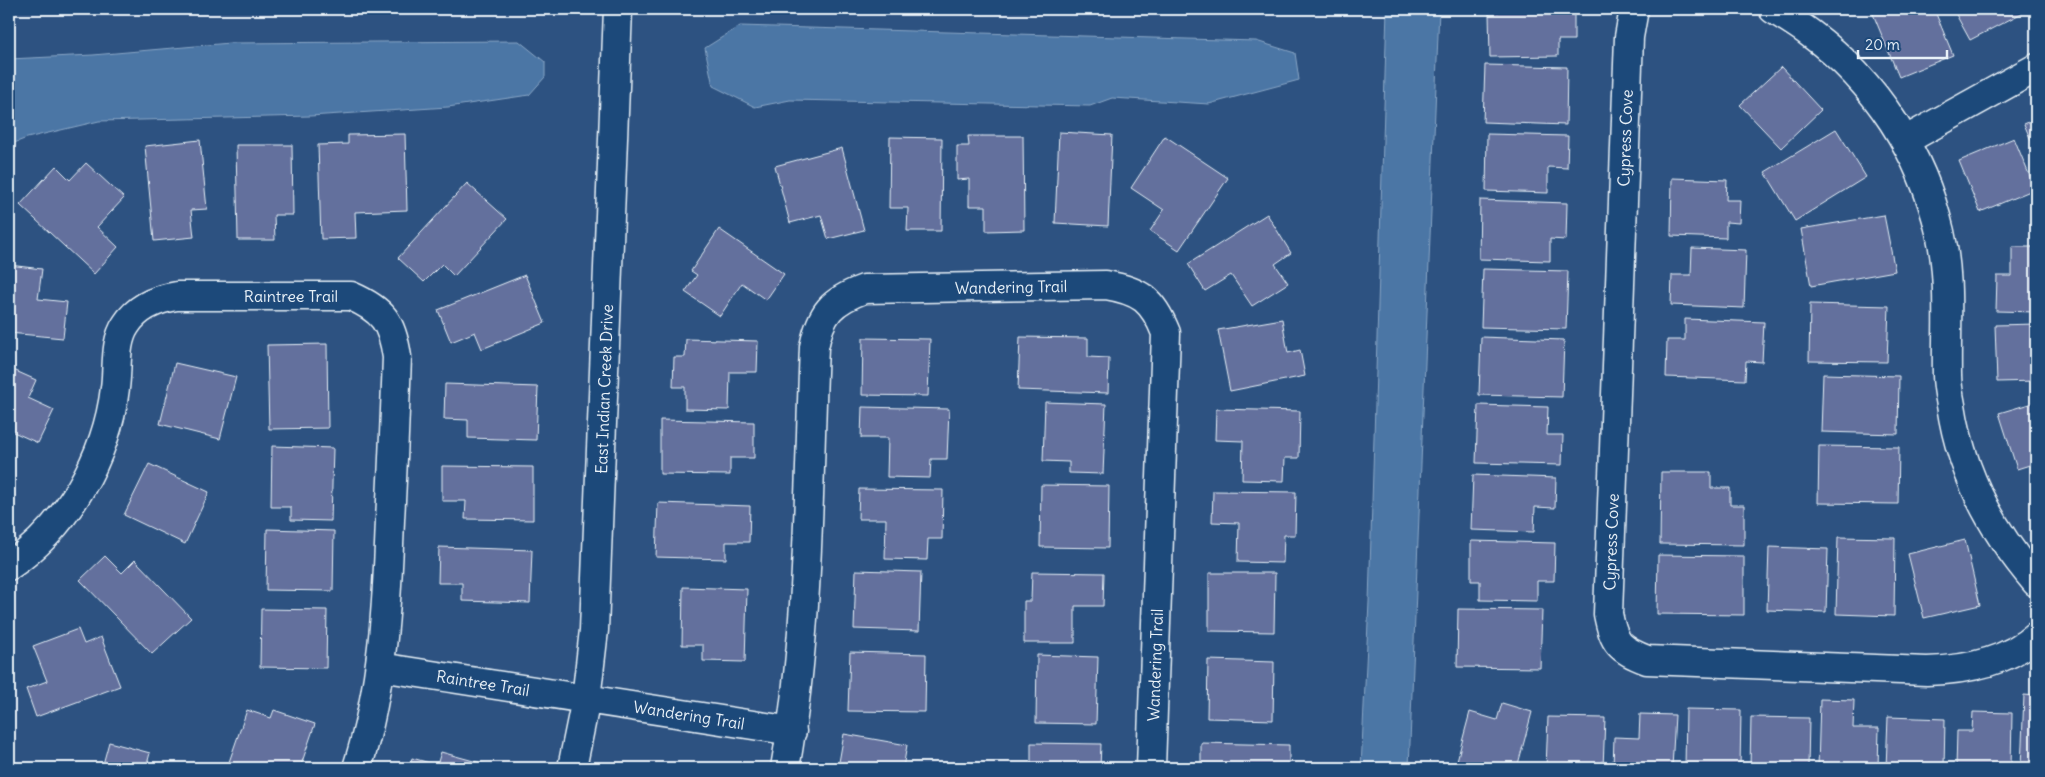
<svg xmlns="http://www.w3.org/2000/svg" width="2045" height="777" viewBox="0 0 2045 777" font-family="Delius,sans-serif">
<style>
.water{fill:#4b76a5;stroke:#8aa7c6}
.building{fill:#63709d;stroke:#e8f1f8}
.lines{fill:none;stroke-linecap:round;stroke-linejoin:round}
.minor-casing{stroke:#e8f1f8;stroke-width:31}
.minor{stroke:#1f4a7a;stroke-width:28}
.labels{text-anchor:middle;stroke-width:4;stroke-linejoin:round;paint-order:stroke}
.street-label{font-size:16px;fill:#e8f1f8;stroke:#1f4a7a}
</style>
<rect width="100%" height="100%" fill="#2d5281"/>
<filter id="ink" filterUnits="userSpaceOnUse"><feTurbulence type="fractalNoise" baseFrequency=".02" numOctaves="2"/><feDisplacementMap in="SourceGraphic" scale="10" xChannelSelector="R" yChannelSelector="G"/><feConvolveMatrix kernelMatrix="1 2 1 2 8 2 1 2 1" color-interpolation-filters="sRGB"/></filter>
<g filter="url(#ink)">
<path class="water" d="M1387,9H1439L1409,768H1361L1369,602Z
M740,26L1256,41L1295,53L1299,80L1209,104L1112,98L1090,106L790,100L755,107L713,86L705,48Z
M519,41L545,62V77L529,95L448,107L310,116L99,121L27,138L9,145V59L93,55L230,43Z"/>
<path class="building" d="M1499,9H1574V40H1558V56L1490,57L1489,13L1499,12Z
M1871,9H1934L1953,55L1899,77Z
M1953,9H2019L2022,13L1970,40Z
M1485,65L1567,67L1566,125L1483,122Z
M1781,67L1821,110L1781,148L1740,105Z
M2036,119V152L2024,124Z
M1836,129L1866,177L1795,221L1765,172Z
M1059,132L1112,135L1108,226L1055,223Z
M405,134L407,210L355,212L356,238L321,239L318,145L348,144V135Z
M1487,134L1568,136L1567,168L1548,167V193L1486,191Z
M968,136H1023L1024,230L986,231V206H969V179L957,180V146H969Z
M1165,136L1228,178L1179,250L1150,231L1164,210L1131,188Z
M890,137L942,138L941,231H907L908,208H889Z
M2014,138L2035,189L1980,212L1959,161Z
M200,140L207,209L191,210L194,237L154,241L145,146Z
M236,145H292L293,215H274L275,240H238Z
M842,148L864,230L828,239L821,215L790,223L775,166Z
M86,163L124,198L97,227L118,247L94,274L20,205L56,166L70,180Z
M1672,178L1727,180L1726,200H1740L1739,223L1726,222V238L1671,236Z
M467,183L507,219L454,276L442,264L424,282L398,258Z
M1480,200L1567,203L1566,240L1550,239V261L1479,259Z
M1267,214L1291,253L1275,264L1288,283L1252,306L1231,275L1205,291L1188,264Z
M1884,215L1895,271L1811,286L1801,229Z
M719,229L784,274L766,300L742,283L720,316L685,292L697,275L691,271Z
M2012,247H2036V312L1996,311L1997,276H2012Z
M1692,248L1746,250L1744,308L1671,305L1672,275H1691Z
M9,265L42,269L38,299L67,302L63,338L9,333Z
M1483,269L1568,271L1566,329L1481,327Z
M525,275L545,323L482,349L475,332L451,342L438,310Z
M1810,304L1889,306L1887,362L1809,361Z
M1282,319L1288,353L1300,350L1305,376L1230,391L1218,330Z
M1685,319L1764,322L1762,362L1746,361L1745,380L1666,377L1667,340H1685Z
M2036,324V381L1997,382L1995,325Z
M1020,337L1088,338V357L1109,358L1108,393L1018,390Z
M1481,337L1564,340L1562,397L1479,395Z
M863,338L930,339L928,396L862,395Z
M686,339L758,341L757,372H730L729,410L685,409V387H673L674,357H685Z
M327,344L328,428L269,429L267,345Z
M175,363L236,377L220,439L160,424Z
M9,368L36,380L28,398L54,410L38,443L9,430Z
M1823,374L1899,376L1898,434L1821,432Z
M445,384L538,387L536,440L468,438V420L444,419Z
M1045,402L1106,404L1103,474L1069,473V462L1043,461Z
M2036,402V463L2017,469L1999,413Z
M1478,405L1548,407L1547,435H1563L1562,465L1476,463Z
M862,407L949,409L947,459H931L930,478L887,477L888,438H861Z
M1216,409L1300,411L1299,458H1285L1284,481L1242,480L1243,441L1215,440Z
M660,420L754,422V458H730V475L660,474Z
M272,446L333,448L331,521L291,520V507H271Z
M1819,446L1899,447L1898,504L1818,503Z
M149,464L209,492L185,544L124,515Z
M442,466L533,467V520L465,519L466,501H442Z
M1661,472H1711V488H1730V505H1744V545L1660,544Z
M1473,475L1556,478L1555,508L1535,507L1534,532L1471,530Z
M1041,485L1109,486L1108,548L1040,547Z
M859,489L943,490L942,539H928L927,560L885,559L886,519H858Z
M1213,491L1296,492L1295,535H1284L1283,563L1238,562L1239,523L1212,522Z
M658,503L750,506L749,542H726V559L656,557Z
M267,529L334,531L333,591L266,590Z
M1838,537L1895,538L1894,616L1836,614Z
M1965,540L1980,605L1924,618L1908,554Z
M1471,541L1555,543L1554,581H1537V601L1480,600V581H1471Z
M439,547L532,550L530,603L462,601V583H438Z
M1769,547L1828,549L1826,612L1767,610Z
M1658,555L1744,556V615L1657,614Z
M105,556L122,573L135,560L191,618L152,654L80,580Z
M856,570L921,572L919,631L854,629Z
M1032,572L1104,573L1103,606H1075V643H1024V601H1031Z
M1209,573H1275L1274,632L1209,631Z
M683,587L747,589L745,662L703,661V645H682Z
M261,609L327,610L326,668L260,667Z
M1458,609L1542,610L1540,668L1457,667Z
M78,629L84,644L101,637L120,686L36,717L26,689L47,681L33,646Z
M850,652L926,654L925,712L848,711Z
M1037,655L1098,657L1096,724L1036,723Z
M1208,660L1274,662L1273,720L1207,718Z
M2024,695L2036,696V768H2021Z
M1820,699L1854,700L1853,728H1879L1878,768H1818Z
M1502,703L1532,712L1517,768H1455L1470,712L1497,720Z
M1686,709L1741,710L1740,768H1685Z
M247,710L271,718L274,710L315,724L300,768H237L228,765Z
M1973,712L2012,713L2011,768H1956L1957,731H1972Z
M1640,714L1675,715L1672,768H1613L1614,737L1639,738Z
M1548,717L1605,718L1603,768H1546Z
M1751,717L1809,718L1808,768H1750Z
M1888,717L1945,719L1944,768H1886Z
M844,734L907,745L903,768H838Z
M109,742L150,753L146,768H102Z
M1031,743L1101,744L1100,768H1031Z
M1201,743L1289,745V768H1201Z
M441,752L499,768H409L412,758L437,765Z"/>
<g class="lines">
<defs>
<path id="minor" d="M1634,9L1629,37L1608,614C1614,644 1619,649 1647,660L1927,671C1965,670 2006,663 2036,636
M1773,9C1786,17 1799,25 1811,34C1876,82 1922,154 1940,232C1951,279 1946,327 1947,375C1947,385 1949,395 1951,405C1961,472 1992,531 2036,582
M1906,140L2036,68
M9,566C67,527 107,457 115,388C118,367 114,343 126,325C138,306 157,299 177,296H351C383,310 392,322 397,357C395,412 393,466 390,520C387,605 383,687 357,768
M380,667L792,731
M572,768L586,699L594,630L618,9
M785,768C810,629 808,487 814,347C821,313 831,301 864,289L1106,285C1141,291 1153,300 1166,333L1151,768"/>
</defs>
<use href="#minor" class="minor-casing"/>
<use href="#minor" class="minor"/>
</g>
</g>
<g class="labels">
<g class="street-label">
<text transform="translate(1625 138) rotate(-88)" y="6">Cypress Cove</text>
<text transform="translate(1011 287) rotate(-1)" y="6">Wandering Trail</text>
<text x="291" y="302">Raintree Trail</text>
<text transform="translate(604 389) rotate(-88)" y="6">East Indian Creek Drive</text>
<text transform="translate(1611 542) rotate(-88)" y="6">Cypress Cove</text>
<text transform="translate(1155 665) rotate(-88)" y="6">Wandering Trail</text>
<text transform="translate(483 683) rotate(9)" y="6">Raintree Trail</text>
<text transform="translate(689 715) rotate(9)" y="6">Wandering Trail</text>
</g>
</g>
<rect width="2045" height="777" fill="none" stroke="#1f4a7a" stroke-width="30"/>
<rect x="15" y="15" width="2015" height="747" fill="none" stroke="#e8f1f8" stroke-width="2" filter="url(#ink)"/>
<path d="M1858 50v8h89v-8" fill="none" stroke="#e8f1f8" stroke-width="2.5"/>
<text x="1865" y="50" font-size="15" fill="#e8f1f8" stroke="#1f4a7a" stroke-width="4" paint-order="stroke">20 m</text>
</svg>
